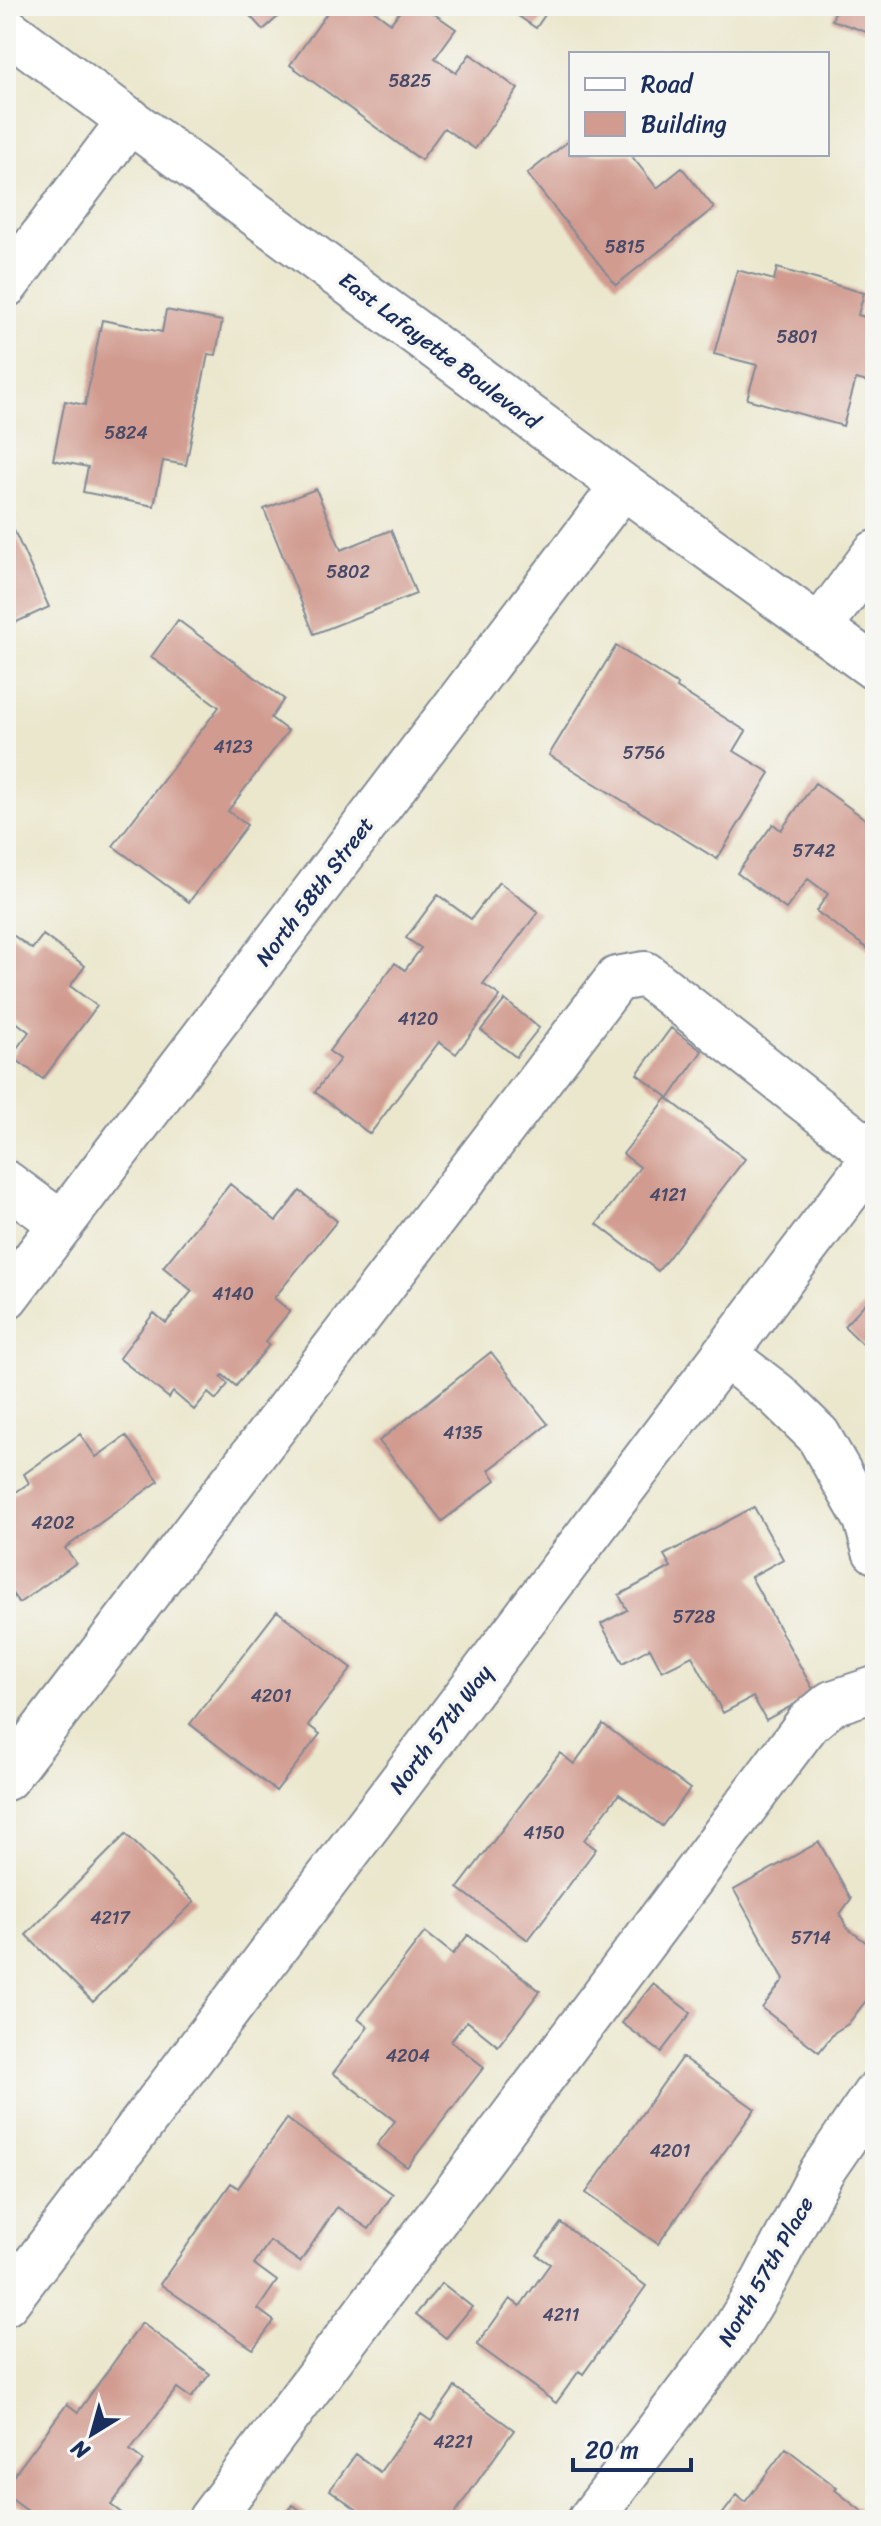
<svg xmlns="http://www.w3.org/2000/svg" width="881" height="2526" viewBox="0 0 881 2526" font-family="Sriracha,sans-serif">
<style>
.building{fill:#d19b90}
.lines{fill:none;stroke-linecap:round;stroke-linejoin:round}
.minor-casing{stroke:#838b96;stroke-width:48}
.minor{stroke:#fff;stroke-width:44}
.labels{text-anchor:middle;stroke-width:7;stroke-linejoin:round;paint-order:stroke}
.number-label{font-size:18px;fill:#484a6a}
.street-label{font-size:22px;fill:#1b2f5e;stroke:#f6f6f2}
</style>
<rect width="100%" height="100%" fill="#f6f6f2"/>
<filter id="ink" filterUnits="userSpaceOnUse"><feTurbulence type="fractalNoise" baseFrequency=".0125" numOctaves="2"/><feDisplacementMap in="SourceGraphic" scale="16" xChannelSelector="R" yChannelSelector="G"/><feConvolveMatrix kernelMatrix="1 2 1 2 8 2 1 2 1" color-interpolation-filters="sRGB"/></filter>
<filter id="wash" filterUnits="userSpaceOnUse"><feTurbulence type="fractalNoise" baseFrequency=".006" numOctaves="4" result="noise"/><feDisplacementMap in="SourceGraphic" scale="32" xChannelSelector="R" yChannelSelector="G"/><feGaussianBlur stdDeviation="1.8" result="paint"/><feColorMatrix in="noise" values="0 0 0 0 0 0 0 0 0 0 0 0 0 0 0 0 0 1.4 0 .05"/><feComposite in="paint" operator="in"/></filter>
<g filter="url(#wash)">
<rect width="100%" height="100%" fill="#ebe7cd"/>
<g id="blocks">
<path class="building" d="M241,6H290L263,30Z
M332,6H368L391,23L404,6H423L456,29L435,58L456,73L470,54L518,89L475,149L444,128L421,160L290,65Z
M504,6H551L536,28Z
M837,6H875V35L832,20Z
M571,139V154H630L657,188L682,168L714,208L616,285L527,174Z
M777,268L864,293L858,315L875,320V384L856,379L843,426L747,399L757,365L714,354L737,270L774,280Z
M166,310L222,321L216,355L208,354L186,465L163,461L154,506L83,492L88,467L53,460L65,401L85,405L102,320L162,332Z
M316,489L341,550L391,530L416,594L314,634L264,509Z
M6,513L49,607L6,627Z
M178,620L284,699L271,718L288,731L228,811L247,825L189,902L113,846L219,707L151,657Z
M616,646L678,685L677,688L746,731L734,751L770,773L717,859L549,755Z
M815,783L875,826V954L816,911L828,894L808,879L786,909L737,873L773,824L781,830Z
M499,882L538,912L483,984L500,996L456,1054L439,1042L370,1134L315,1092L340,1059L329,1051L395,963L405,970L421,948L406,938L438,895L471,919Z
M6,930L32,949L43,935L85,966L70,986L97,1006L43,1079L11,1056L29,1032L6,1014Z
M505,1000L539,1028L516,1057L481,1030Z
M671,1028L702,1051L669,1098L637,1074Z
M667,1098L745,1159L658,1271L597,1224L640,1167L623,1154Z
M230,1184L276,1221L300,1191L337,1221L274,1298L290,1311L265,1342L269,1345L236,1386L223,1375L221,1377L228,1384L216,1400L208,1393L194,1410L173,1392L169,1398L119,1358L154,1313L166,1323L192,1291L163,1267Z
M875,1293V1356L844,1326Z
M491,1352L548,1424L489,1470L496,1480L442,1521L379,1441Z
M80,1434L96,1457L126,1436L159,1481L65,1548L76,1563L19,1603L6,1585V1499L29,1483L24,1474Z
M754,1507L783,1559L751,1577L815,1693L766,1720L753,1697L723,1713L692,1656L662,1671L650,1648L623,1663L601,1624L627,1610L619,1595L671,1567L664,1555Z
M277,1611L352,1668L308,1725L320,1734L276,1791L190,1724Z
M603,1724L690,1789L662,1826L619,1794L584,1840L596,1849L528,1940L458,1888L560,1753L574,1764Z
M126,1834L194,1902L93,2002L26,1935Z
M819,1842L851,1899L840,1914L847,1928L875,1949V1989L848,2024L835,2032L819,2052L762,2008L784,1979L734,1890Z
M425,1932L453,1954L468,1935L540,1991L498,2046L467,2021L451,2041L484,2067L407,2167L377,2145L395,2121L333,2073L368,2027L358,2019Z
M653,1984L691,2013L661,2052L622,2023Z
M682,2057L755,2109L658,2244L586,2193Z
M287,2119L393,2194L369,2229L337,2207L300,2262L270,2241L254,2264L277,2281L258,2309L274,2321L253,2349L160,2284L231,2183L238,2188Z
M561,2223L646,2286L583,2374L579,2371L556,2403L477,2345L510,2299L520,2306L550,2264L537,2255Z
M442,2283L472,2307L446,2338L416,2314Z
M142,2323L210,2374L191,2398L177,2388L130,2450L144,2461L111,2505L131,2520H40L6,2495V2486L67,2404L78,2412Z
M875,2335V2356L865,2349Z
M455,2387L514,2430L450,2520H371L330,2490L356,2454L380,2472L421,2414L431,2421Z
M786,2448L837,2488L835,2490L873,2520H718L737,2495L745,2502Z
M293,2505L314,2520H282Z"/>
</g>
</g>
<g filter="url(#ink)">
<use href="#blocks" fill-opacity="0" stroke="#838b96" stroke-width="2"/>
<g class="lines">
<defs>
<path id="minor" d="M6,29L623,486L875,668
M6,285L130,120
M819,628L875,553
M6,1183L62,1224
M6,1297L623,486
M724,1354L776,1394L818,1435L866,1519L875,1551
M6,1778L617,979L645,974L875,1155
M6,2303L875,1156
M210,2520L808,1723L832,1703L875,1689
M590,2520L734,2331L764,2281L822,2171L875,2094"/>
</defs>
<use href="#minor" class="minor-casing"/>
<use href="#minor" class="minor"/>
</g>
</g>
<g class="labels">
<g class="number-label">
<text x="410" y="87">5825</text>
<text x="625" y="253">5815</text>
<text x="797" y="343">5801</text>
<text x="126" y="439">5824</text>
<text x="348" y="578">5802</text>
<text x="233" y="753">4123</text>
<text x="644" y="759">5756</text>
<text x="814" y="857">5742</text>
<text x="418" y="1025">4120</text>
<text x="668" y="1201">4121</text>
<text x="233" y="1300">4140</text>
<text x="463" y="1439">4135</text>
<text x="53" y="1529">4202</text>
<text x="694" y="1623">5728</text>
<text x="271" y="1702">4201</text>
<text x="544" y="1839">4150</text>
<text x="110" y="1924">4217</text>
<text x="811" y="1944">5714</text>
<text x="408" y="2062">4204</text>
<text x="670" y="2157">4201</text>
<text x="561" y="2321">4211</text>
<text x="453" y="2448">4221</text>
</g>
<g class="street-label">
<text transform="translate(440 350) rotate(37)" y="8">East Lafayette Boulevard</text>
<text transform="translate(314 891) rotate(-53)" y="8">North 58th Street</text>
<text transform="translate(440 1729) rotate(-53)" y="8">North 57th Way</text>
<text transform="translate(765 2271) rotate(-60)" y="8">North 57th Place</text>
</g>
</g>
<rect width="881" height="2526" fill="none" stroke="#f6f6f2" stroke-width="32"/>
<rect x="569" y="52" width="260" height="104" fill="#f6f6f2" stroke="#9ea6b7" stroke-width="2"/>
<rect x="585" y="78" width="40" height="12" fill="#ffffff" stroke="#9ea6b7" stroke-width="2"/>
<text x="641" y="92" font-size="24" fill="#1b2f5e">Road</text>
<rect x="585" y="112" width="40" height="24" fill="#d19b90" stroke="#9ea6b7" stroke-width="2"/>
<text x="641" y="132" font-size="24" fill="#1b2f5e">Building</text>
<g transform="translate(92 2434) rotate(217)" stroke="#f6f6f2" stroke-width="6" paint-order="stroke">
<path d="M0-6L14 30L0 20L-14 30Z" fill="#1b2f5e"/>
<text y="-12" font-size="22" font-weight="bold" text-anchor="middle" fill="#1b2f5e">N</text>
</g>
<path d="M573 2458v12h118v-12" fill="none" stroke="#1b2f5e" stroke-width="4"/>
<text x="585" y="2458" font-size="24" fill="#1b2f5e" stroke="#f6f6f2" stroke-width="6" paint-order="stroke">20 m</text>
</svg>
